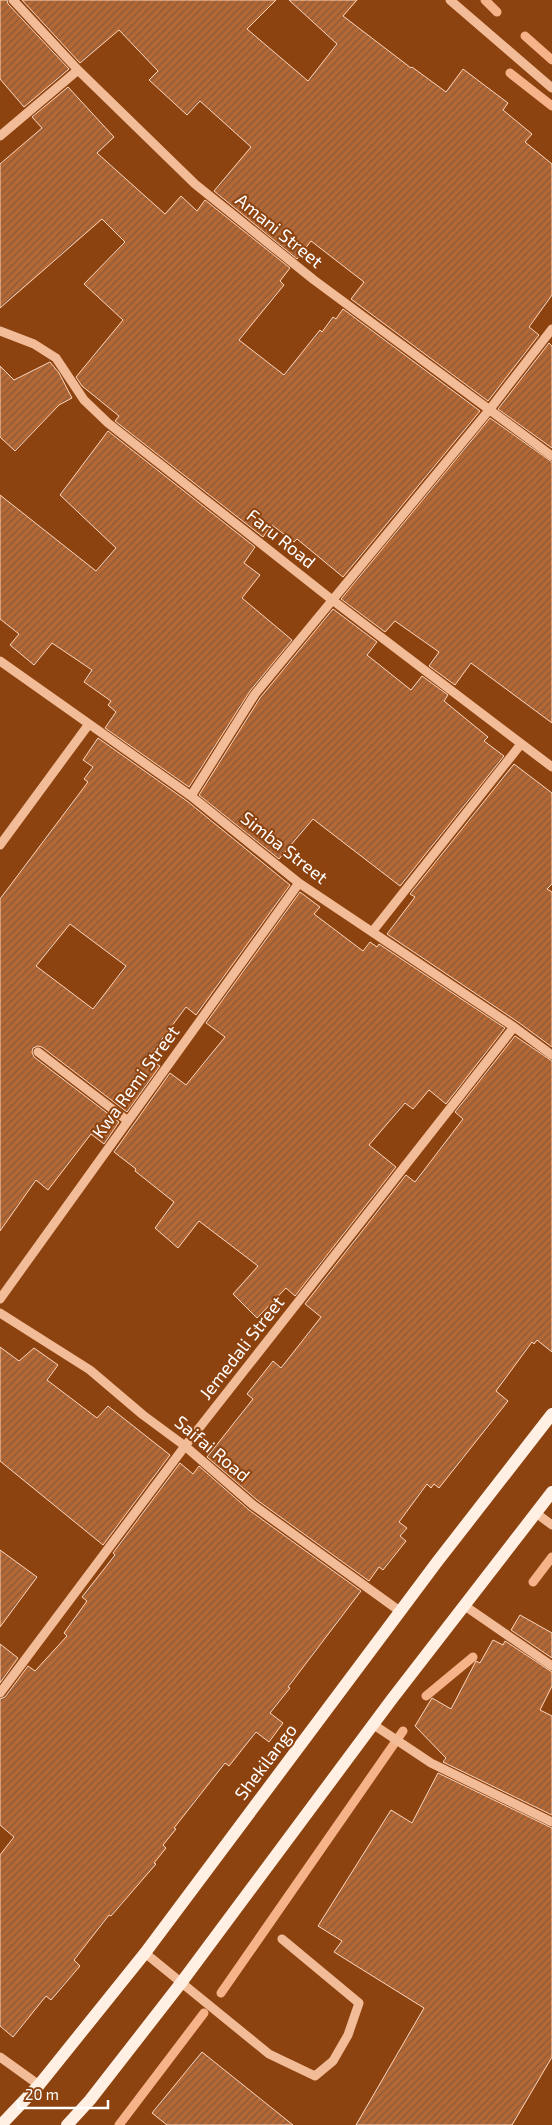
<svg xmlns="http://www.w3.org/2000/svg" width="552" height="2125" viewBox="0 0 552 2125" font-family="'Exo 2',sans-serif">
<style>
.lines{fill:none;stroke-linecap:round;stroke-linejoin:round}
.stream{stroke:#f6b389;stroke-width:9}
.building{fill:url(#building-hatch);stroke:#fdd7bf;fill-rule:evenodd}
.minor{stroke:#f2bc98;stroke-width:9}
.major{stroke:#fff0e3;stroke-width:12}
.labels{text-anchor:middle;stroke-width:4;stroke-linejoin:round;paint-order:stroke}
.street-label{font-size:18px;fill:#fff;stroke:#8d4310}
</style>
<defs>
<pattern id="building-hatch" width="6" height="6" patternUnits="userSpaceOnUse" patternTransform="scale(1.25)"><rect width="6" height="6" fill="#b56834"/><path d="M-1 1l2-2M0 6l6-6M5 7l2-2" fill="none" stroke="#865b3f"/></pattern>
</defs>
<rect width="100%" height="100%" fill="#8d4310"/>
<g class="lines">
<path class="stream" d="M485,0L497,12
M525,36L552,60
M510,73L552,106
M533,1582L552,1557
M426,1696L473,1657
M221,1993L403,1731
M119,2125L204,2013"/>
</g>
<path class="building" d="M0,0H7L8,4L69,69L24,107L0,79Z
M22,0H276L247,29L308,81L337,44L289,0H357L343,16L411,68L412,67L446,92L463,69L508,103L503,110L532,134L525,142L552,164V295L529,327L539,335L488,401L351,299L364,282L311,241L297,259L214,191L251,147L200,101L187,115L149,80L158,71L119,30L80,63Z
M68,87L114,137L97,153L165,214L181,196L197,211L205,200L290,268L280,281L284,285L239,340L284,375L320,330L322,332L333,317L336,319L343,309L480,411L343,577L297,539L294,542L272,525L263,537L115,421L119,416L82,386L76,377L123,320L84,284L125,242L102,219L0,308V164L42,128L32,117Z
M549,343L552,346V448L498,409Z
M50,362L59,373L72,398L59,405L15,451L0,437V366L14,380Z
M490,418L552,462V723L471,663L455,685L429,666L439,652L395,621L385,632L341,599Z
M108,431L255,547L244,563L260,575L242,598L292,640L250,691L189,787L105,728L116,712L108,705L111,701L84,682L92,670L52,643L34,665L10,645L19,634L0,619V495L96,571L116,548L60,495Z
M333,609L377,642L367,655L411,690L422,676L448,695L444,701L488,737L484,741L504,756L400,886L313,819L279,859L199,795L260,698Z
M98,738L187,801L290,885L196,1015L186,1007L148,1058L160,1066L127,1112L42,1047L38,1046L33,1048L32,1052L34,1057L119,1122L104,1144L91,1134L48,1190L36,1180L0,1231V899L88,782L84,779L93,767L83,760ZM70,924L126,966L93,1009L36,966Z
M514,764L552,793V884L547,889L552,892V1047L518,1022L387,934L415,897L410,894Z
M300,892L320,907L314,914L363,951L370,942L377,947L379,944L505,1028L446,1104L429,1090L413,1109L405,1103L369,1145L396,1167L295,1296L286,1288L257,1318L233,1294L258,1266L199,1221L178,1248L155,1228L174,1202L135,1171L136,1169L114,1152L170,1073L186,1085L225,1037L206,1023Z
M515,1036L552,1061V1352L537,1340L534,1344L532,1342L496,1391L508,1401L439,1488L434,1484L431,1488L427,1484L399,1522L407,1528L400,1536L406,1541L383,1570L379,1567L369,1581L257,1500L207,1457L253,1399L247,1394L273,1361L281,1368L321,1317L305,1304L406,1175L415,1182L463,1119L455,1112Z
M0,1347L19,1361L34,1348L58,1365L47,1380L97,1418L108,1406L170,1455L103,1545L0,1461Z
M180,1463L193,1474L199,1466L249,1510L361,1591L288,1687L290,1688L270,1713L283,1723L269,1742L256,1732L229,1766L225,1763L174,1828L176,1829L163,1845L166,1848L154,1863L156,1864L111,1916L109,1915L74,1960L80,1966L51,2000L46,1996L13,2037L0,2026V1855L14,1837L0,1825V1699L5,1697L28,1666L35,1671L67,1636L64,1633L87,1601L82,1597L115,1555L113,1553Z
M0,1550L37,1577L0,1627Z
M520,1615L552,1633V1658L511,1630Z
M493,1640L503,1645L505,1641L552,1672V1686L540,1710L552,1716V1815L443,1762L446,1758L415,1726L432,1698L451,1709L476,1661L480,1663Z
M0,1644L18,1658L0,1683Z
M438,1773L552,1828V2057L512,2125H356L424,2008L334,1952L342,1941L318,1926L391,1810L412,1823Z
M202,2052L293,2125H167L152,2113Z"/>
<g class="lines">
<path class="minor" d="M13,0L78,70L195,184L314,280L552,456
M450,0L552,88
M0,136L78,70
M0,331L34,344L56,358L84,400L108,423L331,599L552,767
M0,661L191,796L299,883L514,1027L552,1055
M191,796L255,694L490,409L552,329
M0,845L89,724
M372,932L521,744
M38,1052L128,1121
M0,1299L299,883
M0,1313L90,1370L143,1415L185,1446L253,1505L401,1612
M536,1513L552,1525
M465,1606L552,1666
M0,1693L185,1446L514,1027
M374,1725L431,1763L552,1822
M145,1953L269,2054L315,2076L333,2061L348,2035L359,2003L282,1939
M0,2057L39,2085"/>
<path class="major" d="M1,2125L39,2085L145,1953L437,1562L552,1414
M67,2125L90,2100L181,1983L392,1699L552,1492"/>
</g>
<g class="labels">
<g class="street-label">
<text transform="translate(279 231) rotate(39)" y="6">Amani Street</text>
<text transform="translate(281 539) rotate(39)" y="6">Faru Road</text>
<text transform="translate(284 848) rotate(38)" y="6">Simba Street</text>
<text transform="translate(136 1082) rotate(-54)" y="6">Kwa Remi Street</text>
<text transform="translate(242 1348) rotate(-52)" y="6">Jemedali Street</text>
<text transform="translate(212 1449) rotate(40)" y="6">Saifai Road</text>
<text transform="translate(266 1762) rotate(-53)" y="6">Shekilango</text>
</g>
</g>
<path d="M18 2100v8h90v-8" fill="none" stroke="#ffffff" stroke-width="2.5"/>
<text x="25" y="2100" font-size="15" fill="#ffffff" stroke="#8d4310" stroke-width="4" paint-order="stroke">20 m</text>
</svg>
